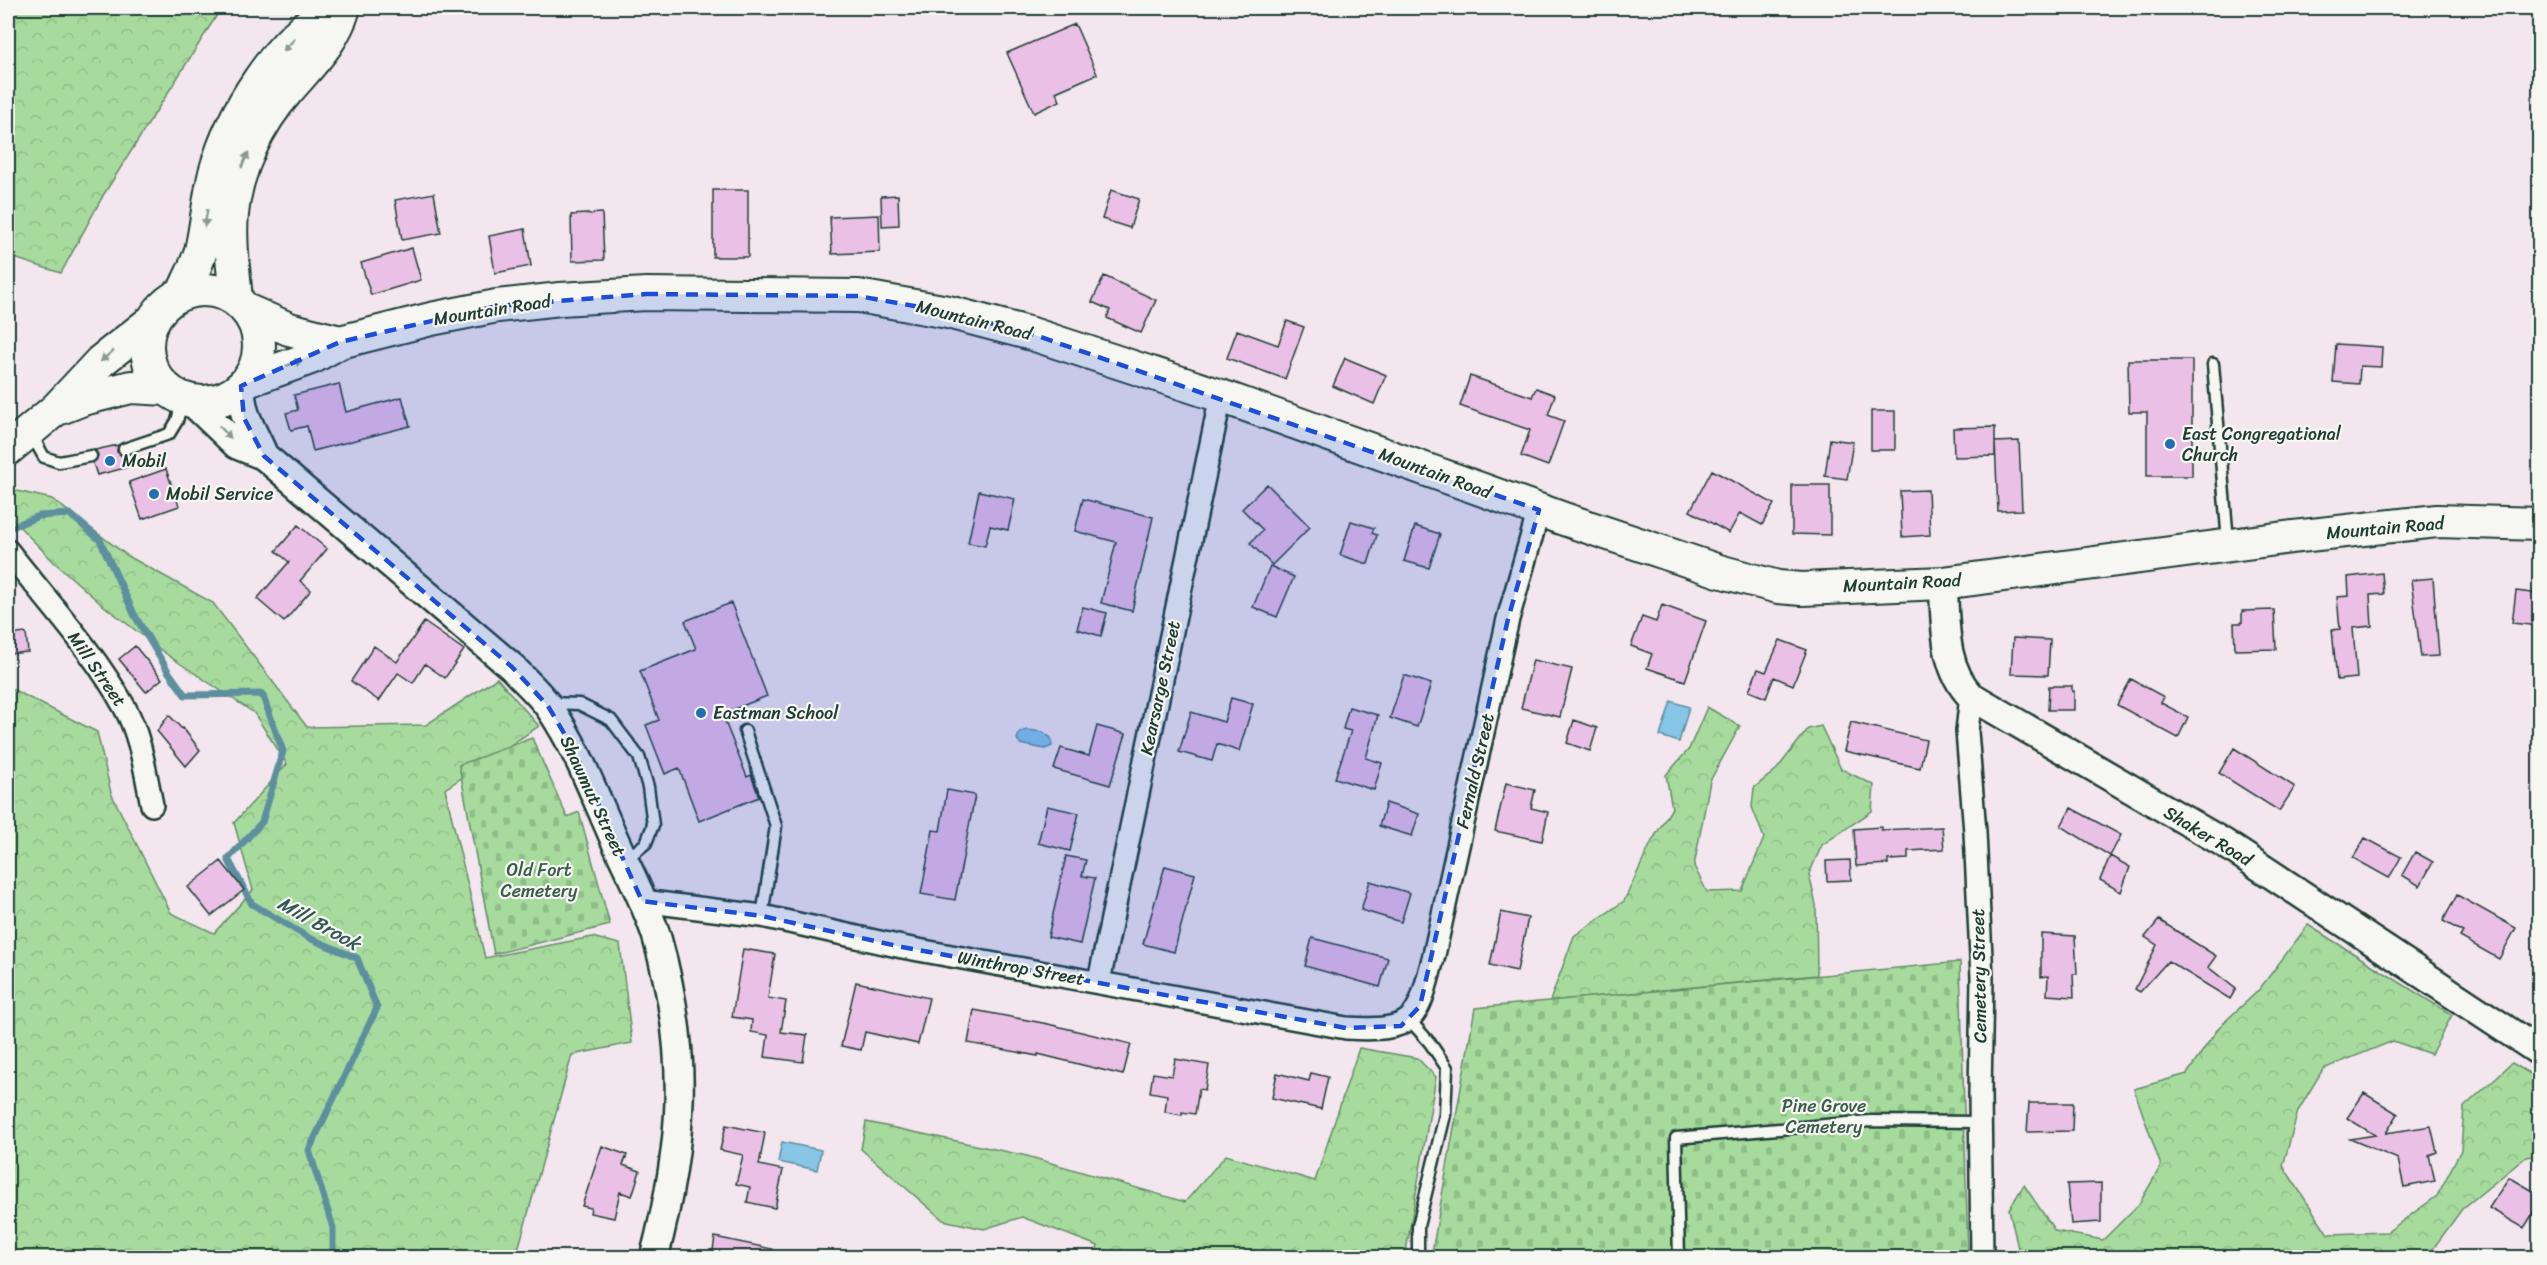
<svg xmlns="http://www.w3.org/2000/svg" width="2547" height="1265" viewBox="0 0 2547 1265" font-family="Sriracha,sans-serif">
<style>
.forest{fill:url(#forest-crowns);stroke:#638c68;stroke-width:1.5}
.cemetery{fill:url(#cemetery-stones);stroke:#638c68;stroke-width:1.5}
.water{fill:#87c6e7;stroke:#5d8f9f;stroke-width:1.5}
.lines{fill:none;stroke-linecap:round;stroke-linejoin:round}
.stream{stroke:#5d8f9f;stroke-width:7}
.building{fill:#ebc0e6;stroke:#1f3d34;stroke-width:1.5}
.service-casing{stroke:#1f3d34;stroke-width:15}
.minor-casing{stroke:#1f3d34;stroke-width:26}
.tertiary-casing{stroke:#1f3d34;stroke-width:32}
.secondary-casing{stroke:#1f3d34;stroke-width:36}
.service{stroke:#f6f6f2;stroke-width:10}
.minor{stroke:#f6f6f2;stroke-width:21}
.tertiary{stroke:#f6f6f2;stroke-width:27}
.secondary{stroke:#f6f6f2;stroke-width:32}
.oneway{fill:#8a9a93}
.marked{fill:#1d4ed8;fill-opacity:0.2;stroke:#1d4ed8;stroke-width:4.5;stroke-dasharray:12 8;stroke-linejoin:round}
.poi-dot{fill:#1f6fb2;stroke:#f6f6f2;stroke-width:2}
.labels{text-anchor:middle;stroke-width:4.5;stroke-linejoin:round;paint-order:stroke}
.street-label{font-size:18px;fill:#1f3d34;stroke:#f6f6f2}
.poi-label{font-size:18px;fill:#1f3d34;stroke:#f6f6f2;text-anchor:start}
.park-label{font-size:18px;fill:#3a5d49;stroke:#f6f6f2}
.water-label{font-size:20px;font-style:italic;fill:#345858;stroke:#f6f6f2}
</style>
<defs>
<pattern id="forest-crowns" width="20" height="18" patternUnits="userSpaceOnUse" patternTransform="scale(1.5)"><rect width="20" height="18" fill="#a7db9d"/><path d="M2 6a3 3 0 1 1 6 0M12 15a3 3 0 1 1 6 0" fill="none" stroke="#8fbd88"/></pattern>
<pattern id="cemetery-stones" width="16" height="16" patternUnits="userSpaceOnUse" patternTransform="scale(1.5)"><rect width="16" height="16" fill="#a7db9d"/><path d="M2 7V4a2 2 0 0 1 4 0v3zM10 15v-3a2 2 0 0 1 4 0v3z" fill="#8fbd88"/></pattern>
</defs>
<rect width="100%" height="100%" fill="#f3e6ee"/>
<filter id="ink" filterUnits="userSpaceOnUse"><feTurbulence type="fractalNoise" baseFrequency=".0167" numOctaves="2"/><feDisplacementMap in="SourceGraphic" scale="12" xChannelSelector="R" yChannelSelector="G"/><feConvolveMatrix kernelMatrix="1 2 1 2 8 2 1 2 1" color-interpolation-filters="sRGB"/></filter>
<g filter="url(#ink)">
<path class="forest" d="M8,8H218L217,15L104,194L61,273L8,256Z
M8,489L52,499L128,556L213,603L307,727L426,725L497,678L539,726L445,789L485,958L592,937L620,944L632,1043L572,1055L516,1257H8V687L97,732L111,793L171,913L214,933L253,890L234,823L287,764L254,713L169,656L100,603L54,562L8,515Z
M1707,707L1740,726L1710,781L1694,866L1707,892L1742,891L1764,838L1752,807L1754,788L1777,769L1808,729L1821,726L1841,769L1874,785L1872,811L1822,845L1809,874L1816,905L1817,975L1550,1001L1574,936L1624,901L1652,841L1672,808L1666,775L1689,749Z
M2308,925L2452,1015L2431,1054L2393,1041L2323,1069L2298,1111L2283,1166L2328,1234L2387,1232L2437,1196L2461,1150L2464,1107L2512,1063L2539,1079V1155L2526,1157L2462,1209L2427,1257H2020L2009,1209L2024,1185L2055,1231L2103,1240L2139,1204L2161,1166L2134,1089L2187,1074L2219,1027L2258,991Z
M1359,1048L1417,1058L1436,1077L1405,1257H1095L1098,1246L1022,1217L984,1229L943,1220L861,1149L866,1122L1027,1156L1185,1202L1226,1155L1315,1181Z"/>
<path class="cemetery" d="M532,738L567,817L579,812L610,925L494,954L459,765Z
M1960,962L1968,1257L1431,1258L1475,1008Z"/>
<path class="water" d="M1671,701L1689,707L1679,742L1660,736Z
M1027,730L1043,732L1051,738L1052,746L1045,749L1020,744L1017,739L1020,732Z
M782,1142L821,1150L817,1170L778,1162Z"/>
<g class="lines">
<path class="stream" d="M12,527L39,516L70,514L100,540L135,616L168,671L185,695L262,694L283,751L262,822L228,859L252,904L309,938L357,958L377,1008L309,1150L333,1228V1258"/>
</g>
<path class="building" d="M1075,24L1097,74L1056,92L1060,101L1034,113L1007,53Z
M713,190H748V257H713Z
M1111,190L1139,199L1130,228L1102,219Z
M434,193L441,233L402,240L395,200Z
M898,195L899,225L882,226L881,196Z
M602,213L604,260L572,261L571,215Z
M879,215L880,252L832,254L830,217Z
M525,229L531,266L495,273L489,236Z
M412,248L421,280L371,295L361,263Z
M1104,276L1156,300L1141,333L1107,318L1110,310L1092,302Z
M1287,321L1304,327L1285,379L1227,358L1237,330L1278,345Z
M2336,344L2382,347L2381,367L2360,366L2359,384L2333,382Z
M1345,358L1386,375L1374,404L1333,386Z
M2128,360H2192V476H2147V412H2129Z
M1470,376L1532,397L1536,388L1555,395L1548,415L1564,421L1548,466L1521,456L1530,430L1460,406Z
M339,384L346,412L402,397L410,426L313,451L307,426L291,430L286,413L298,410L294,395Z
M1871,411H1895V450H1871Z
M1995,427V456L1954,457L1953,428Z
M1830,439L1853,442L1847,479L1825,476Z
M2019,441L2022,510L1998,511L1995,442Z
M118,445L117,452L122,456H126L129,467L97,475L93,463L98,455L95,450Z
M166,469L179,506L142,519L129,482Z
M1712,470L1774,504L1762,525L1740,513L1729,533L1690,511Z
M1267,484L1310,527L1272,565L1250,543L1263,530L1242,509Z
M1792,485H1830V535L1792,534Z
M1928,490L1930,535L1902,537L1900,491Z
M979,491L1015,499L1008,530L990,526L985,546L968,543Z
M1083,499L1153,517L1132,611L1101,603L1116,542L1075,531Z
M1351,521L1374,528L1372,533L1377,535L1368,564L1340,555Z
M298,525L327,549L300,581L311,590L284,622L257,599L289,562L276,551Z
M1415,526L1440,534L1429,568L1404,561Z
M1270,566L1294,577L1277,617L1253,607Z
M2382,573L2384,594L2370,595L2372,626L2353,628L2357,678L2337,680L2332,630L2340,629L2337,597L2349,596L2348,577Z
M2433,578L2439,656L2421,657L2411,580Z
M2516,591L2540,594V626L2512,623Z
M731,603L767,696L722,714L747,777L751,775L759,797L699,821L679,768L665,774L646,725L659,720L640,671L696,649L685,621Z
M1662,605L1706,621L1685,681L1647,668L1652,654L1631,646L1642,617L1656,622Z
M1083,607L1107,613L1101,636L1077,629Z
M2274,610L2276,649L2235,650L2234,623H2242V611Z
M424,622L464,650L445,678L425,664L413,683L398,673L379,701L351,681L374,646L397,662Z
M26,633L28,652L8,654V635Z
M2013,638L2050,640L2048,675L2011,674Z
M1780,640L1807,650L1793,685L1774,677L1766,698L1749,691L1758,669L1766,672Z
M135,646L162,679L146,692L119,659Z
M1533,660L1572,669L1560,717L1521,708Z
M1404,675L1431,684L1417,727L1390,718Z
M2131,679L2164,697L2161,703L2188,717L2178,738L2117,705Z
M2049,686H2072V691H2074V710H2048Z
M1231,698L1253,704L1239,751L1217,744L1212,761L1179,752L1191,712L1224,722Z
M1349,707L1378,715L1366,758L1382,763L1374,790L1335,778L1351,731L1343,729Z
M169,715L182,729L183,728L200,750L186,766L157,731Z
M1574,720L1597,728L1590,751L1567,743Z
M1851,722L1926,740L1920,768L1844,751Z
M1097,726L1126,734L1110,785L1054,769L1061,748L1089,756Z
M2234,748L2295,787L2279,811L2219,773Z
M1506,783L1535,790L1531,808L1548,812L1542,841L1495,831Z
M947,790L975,795L955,900L921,894L933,830L940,831Z
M1386,803L1419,814L1412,836L1379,826Z
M1047,806L1079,813L1070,851L1038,843Z
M2071,808L2121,835L2110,856L2061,826Z
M1881,827V830L1942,827L1944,849L1908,851V859L1888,860V864L1856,866L1854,829Z
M2365,838L2401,857L2389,878L2353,858Z
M2415,852L2433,862L2420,886L2402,875Z
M1066,856L1086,860L1082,876L1095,878L1080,944L1048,937Z
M2110,856L2130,867L2121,892L2100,880Z
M1850,860L1851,880L1827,881L1826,861Z
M221,861L244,890L211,916L188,887Z
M1165,866L1195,874L1174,952L1143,944Z
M1370,881L1410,893L1401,922L1361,910Z
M2457,895L2516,928L2499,959L2460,937L2463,932L2443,921Z
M1501,912L1528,918L1517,971L1490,965Z
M2159,920L2216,956L2208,967L2236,989L2230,999L2168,961L2140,992L2135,989L2157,945L2145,937Z
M2041,934L2075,936L2077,974H2073L2074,997L2047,995L2048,976L2041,977Z
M1312,938L1388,958L1380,987L1305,966Z
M743,949L775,954L768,998L786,1001L781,1032L807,1035L803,1062L765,1057L768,1035L751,1032L752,1020L732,1017Z
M856,982L929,998L918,1044L865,1032L861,1050L841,1046Z
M974,1010L1048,1024L1131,1044L1123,1075L1038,1054V1056L968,1043Z
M1175,1059L1209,1065L1205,1090L1199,1089L1195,1114L1182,1112V1115L1165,1112L1167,1095L1150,1092L1153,1073L1172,1076Z
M1277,1073L1309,1081L1311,1073L1328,1077L1321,1109L1272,1098Z
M2364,1093L2398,1114L2386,1133L2431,1126L2437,1152L2429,1155L2435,1181L2404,1187L2398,1159L2350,1139L2375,1135L2347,1118Z
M2029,1103H2073L2072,1131L2027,1132Z
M726,1125L765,1133L759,1165L783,1170L775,1208L747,1202L750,1187L736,1184L743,1155L720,1150Z
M602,1146L627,1155L623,1165L640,1171L632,1196L620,1192L614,1218L590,1213L591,1208L582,1206Z
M2509,1177L2540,1195V1202L2524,1228L2489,1208Z
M2101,1183V1222L2071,1224L2067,1184Z
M715,1237L772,1249V1257H712Z"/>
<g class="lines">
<defs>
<path id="service" d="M2213,364L2228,542
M31,434L44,457L59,462L91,456
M124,449L169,434L177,421L183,398
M548,703L579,704L611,720L639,757L648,787L653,825L646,843L624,861
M745,731L776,826L762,916
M1408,1018L1430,1043L1447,1068L1445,1115L1418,1226V1258
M1679,1258L1676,1138L1870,1121L1980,1122"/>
<path id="minor" d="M8,551C47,601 94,651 125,708C141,737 145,772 152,805
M1971,696L1967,731L1975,832L1982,978L1980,1094L1982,1258
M642,901L762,916L902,947L1346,1028C1418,1032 1417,1020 1434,955L1508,619L1539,510
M1099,981L1221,396"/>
<path id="tertiary" d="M241,386C241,417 253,429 264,456
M191,401L237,445L264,456L512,667C524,680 539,693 549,707C576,746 593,791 612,834C627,868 646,903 657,938C690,1054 684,1142 654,1258
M1943,583C1946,622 1942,666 1971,696L2224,843L2540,1052"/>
<path id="secondary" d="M147 346a56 56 0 1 1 112 0a56 56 0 1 1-112 0Z
M183,293C189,278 199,262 202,246C207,222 209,197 215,173C231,114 278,37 334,8
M236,301C234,272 229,242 232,214C236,169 259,123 288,90C311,63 334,42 344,8
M248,311L289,329L340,342
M247,381L313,357L340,342L431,319L497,306L560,299L646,294L858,296L948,312L1032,334L1221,396L1564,519L1719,571L1778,587L1802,589L1943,583L2292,537L2437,521L2540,524
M60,408L83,399L131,387L167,389
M8,449L56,409L101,361L153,320"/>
</defs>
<use href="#service" class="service-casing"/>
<use href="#minor" class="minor-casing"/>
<use href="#tertiary" class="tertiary-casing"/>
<use href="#secondary" class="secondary-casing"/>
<use href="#service" class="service"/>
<use href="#minor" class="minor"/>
<use href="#tertiary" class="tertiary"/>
<use href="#secondary" class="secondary"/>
</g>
<defs><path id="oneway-solid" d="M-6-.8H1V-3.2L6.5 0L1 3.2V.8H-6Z" transform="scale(1.5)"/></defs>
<g class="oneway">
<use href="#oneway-solid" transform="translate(289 45) rotate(132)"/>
<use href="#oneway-solid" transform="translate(245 160) rotate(-66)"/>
<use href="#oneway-solid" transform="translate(206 218) rotate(99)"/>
<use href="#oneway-solid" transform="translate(107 356) rotate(139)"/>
<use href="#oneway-solid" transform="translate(294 363) rotate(-19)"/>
<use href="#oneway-solid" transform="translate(225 432) rotate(46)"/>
</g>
</g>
<path class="marked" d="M646,294L858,296L948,312L1032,334L1539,510L1508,619L1420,1006L1401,1026L1346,1028L902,947L762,916L642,901L575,752L548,706L512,667L264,456L244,418L241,386L340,342L497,306Z"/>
<g class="poi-dot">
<circle cx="2170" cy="444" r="6"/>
<circle cx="110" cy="461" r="6"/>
<circle cx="154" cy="494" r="6"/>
<circle cx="701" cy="713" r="6"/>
</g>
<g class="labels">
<g class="street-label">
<text transform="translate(492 310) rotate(-9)" y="6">Mountain Road</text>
<text transform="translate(974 320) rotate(14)" y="6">Mountain Road</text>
<text transform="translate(1435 473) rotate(20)" y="6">Mountain Road</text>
<text transform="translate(2385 528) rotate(-5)" y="6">Mountain Road</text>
<text transform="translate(1902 583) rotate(-3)" y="6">Mountain Road</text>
<text transform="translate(97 669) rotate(55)" y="6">Mill Street</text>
<text transform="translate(1160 688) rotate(-78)" y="6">Kearsarge Street</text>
<text transform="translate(1475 771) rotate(-77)" y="6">Fernald Street</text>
<text transform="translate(593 796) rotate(65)" y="6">Shawmut Street</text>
<text transform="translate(2208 836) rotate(31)" y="6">Shaker Road</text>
<text transform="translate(1021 968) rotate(10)" y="6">Winthrop Street</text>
<text transform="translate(1979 976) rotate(-91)" y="6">Cemetery Street</text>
</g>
<g class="poi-label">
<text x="2182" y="440">East Congregational<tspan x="2182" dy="21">Church</tspan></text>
<text x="122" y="467">Mobil</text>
<text x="166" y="500">Mobil Service</text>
<text x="713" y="719">Eastman School</text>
</g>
<g class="park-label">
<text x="539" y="876">Old Fort<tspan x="539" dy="21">Cemetery</tspan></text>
<text x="1824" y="1112">Pine Grove<tspan x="1824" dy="21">Cemetery</tspan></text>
</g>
<g class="water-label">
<text transform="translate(319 923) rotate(29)" y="7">Mill Brook</text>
</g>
</g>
<rect width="2547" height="1265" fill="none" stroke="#f6f6f2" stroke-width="30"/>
<rect x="15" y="15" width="2517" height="1235" fill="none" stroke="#1f3d34" stroke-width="2" filter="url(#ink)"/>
</svg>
